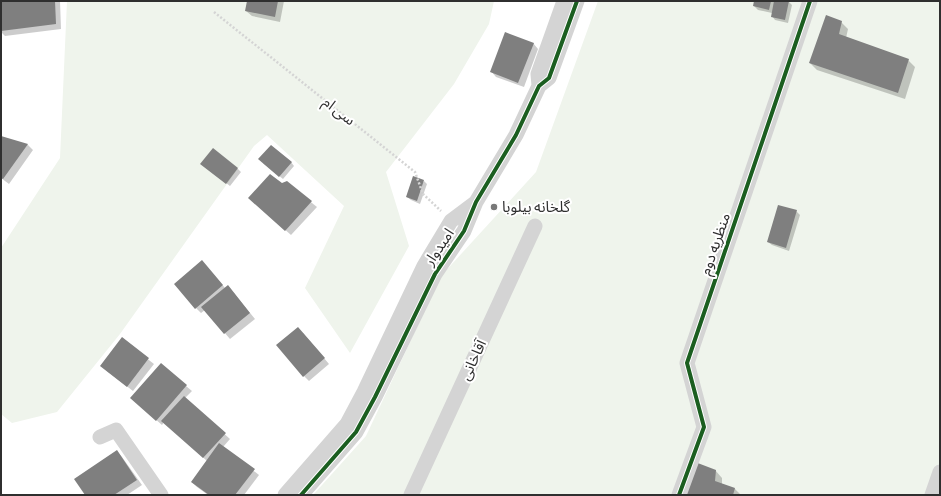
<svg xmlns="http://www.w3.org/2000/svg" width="941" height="496" viewBox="0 0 941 496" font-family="'Alegreya Sans','Noto Sans Arabic',sans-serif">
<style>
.green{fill:#eff4ec}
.shadow{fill:#0003}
.building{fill:#7f7f7f}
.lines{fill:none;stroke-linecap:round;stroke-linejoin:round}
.path{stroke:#d4d4d4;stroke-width:2.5;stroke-dasharray:2 2;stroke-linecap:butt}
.street{stroke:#d4d4d4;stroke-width:15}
.cycleway-casing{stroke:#fff;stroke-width:6}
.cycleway{stroke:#1b5e20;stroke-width:4}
.poi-dot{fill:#787878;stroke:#fff;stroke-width:1.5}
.labels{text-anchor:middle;stroke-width:4;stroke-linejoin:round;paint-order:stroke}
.street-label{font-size:15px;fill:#2f2f2f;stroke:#fff}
.poi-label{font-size:15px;fill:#2f2f2f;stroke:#fff;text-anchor:start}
</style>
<rect width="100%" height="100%" fill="#fff"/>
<path class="green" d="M67,1H494L489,24L454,84L386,172L409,246L350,353L305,288L344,206L267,135L254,146L120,334L57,412L12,423L1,414V248L60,158Z
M598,1H940V495H313L366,436L441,276L536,172Z"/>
<path class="shadow" d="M1,1H60L61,29L5,36L1,32Z
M248,1H284L280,22L252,16L246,11Z
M755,1L789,2L792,5L788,23L775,20L772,16V13L758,10L754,6Z
M841,22L848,29L846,38L908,60L915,67L905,99L817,70L810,63Z
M533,43L538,49L524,87L496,77L491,71Z
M1,137L28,145L33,150L9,184L1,178Z
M291,162L294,166L283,179L263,163Z
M205,167L238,169L241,172L230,186Z
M424,181L427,184L420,204L411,200L407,197Z
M287,183L317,207L291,235L255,203L282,184Z
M796,211L800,215L789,251L772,245L768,242Z
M207,267L225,288L233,292L255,319L230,339L205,310L201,313L196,308Z
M303,333L329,364L309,381L304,376Z
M122,339L154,364L133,391L107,371Z
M186,386L192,391L185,398L230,439L223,447L259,475L244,495H208L197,487L192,482L207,461L164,422L162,425L137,403Z
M117,451L122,457L142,485L127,495H86Z
M715,470L722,478V484L735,489L741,495H685Z"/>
<path class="building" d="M1,1H55L56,24L1,31Z
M247,1H278L275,17L245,11Z
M754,1H771L769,10L753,6Z
M774,1H789L785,20L771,17Z
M826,15L842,21L839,34L909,59L898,93L809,63Z
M505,32L534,43L518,83L490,72Z
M1,136L28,144L3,179L1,178Z
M271,145L292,162L279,177L258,159Z
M213,148L238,168L226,184L200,164Z
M270,174L282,183L287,181L312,201L285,231L248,198Z
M413,176L424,180L417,201L406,197Z
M778,205L797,210L786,248L767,242Z
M202,260L223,285L195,309L174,284Z
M228,285L250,313L224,334L201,307Z
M298,327L325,358L303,377L276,345Z
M122,337L149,358L127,387L100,366Z
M161,363L187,385L156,421L130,398Z
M184,396L226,433L203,458L161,421Z
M219,443L255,469L235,495H209L191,482Z
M117,450L137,480L114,495H85L74,479Z
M695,462L716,470L715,481L735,488L733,495H684Z"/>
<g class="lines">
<path class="path" d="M214,12L415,172L423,194L441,211"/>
<path class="street" d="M539,86L538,74L564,1
M100,437L116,430L161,495
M285,495L347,424L364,392L424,266L451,221L475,203
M301,495L356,432L375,397L435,274L464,231L476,202L516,135L539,86L549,78L577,1
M411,495L535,226
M679,495L704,427L687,363L810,1
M932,495L940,472"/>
<defs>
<path id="cycleway" d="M301,495L356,432L375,397L435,274L464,231L476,202L516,135L539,86L549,78L577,1
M679,495L704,427L687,363L810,1"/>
</defs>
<use href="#cycleway" class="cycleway-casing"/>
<use href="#cycleway" class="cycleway"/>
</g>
<circle class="poi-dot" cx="494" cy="207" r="4"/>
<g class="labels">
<g class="street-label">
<text transform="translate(339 111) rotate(38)" y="5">سی ام</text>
<text transform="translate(715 244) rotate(-71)" y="5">منظریه دوم</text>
<text transform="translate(439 247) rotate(-56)" y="5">امیدوار</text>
<text transform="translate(473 360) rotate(-65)" y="5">آقاخانی</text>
</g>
<g class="poi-label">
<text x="502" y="212">گلخانه بیلوبا</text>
</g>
</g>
<rect width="941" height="496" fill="none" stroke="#2f2f2f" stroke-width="4"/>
</svg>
